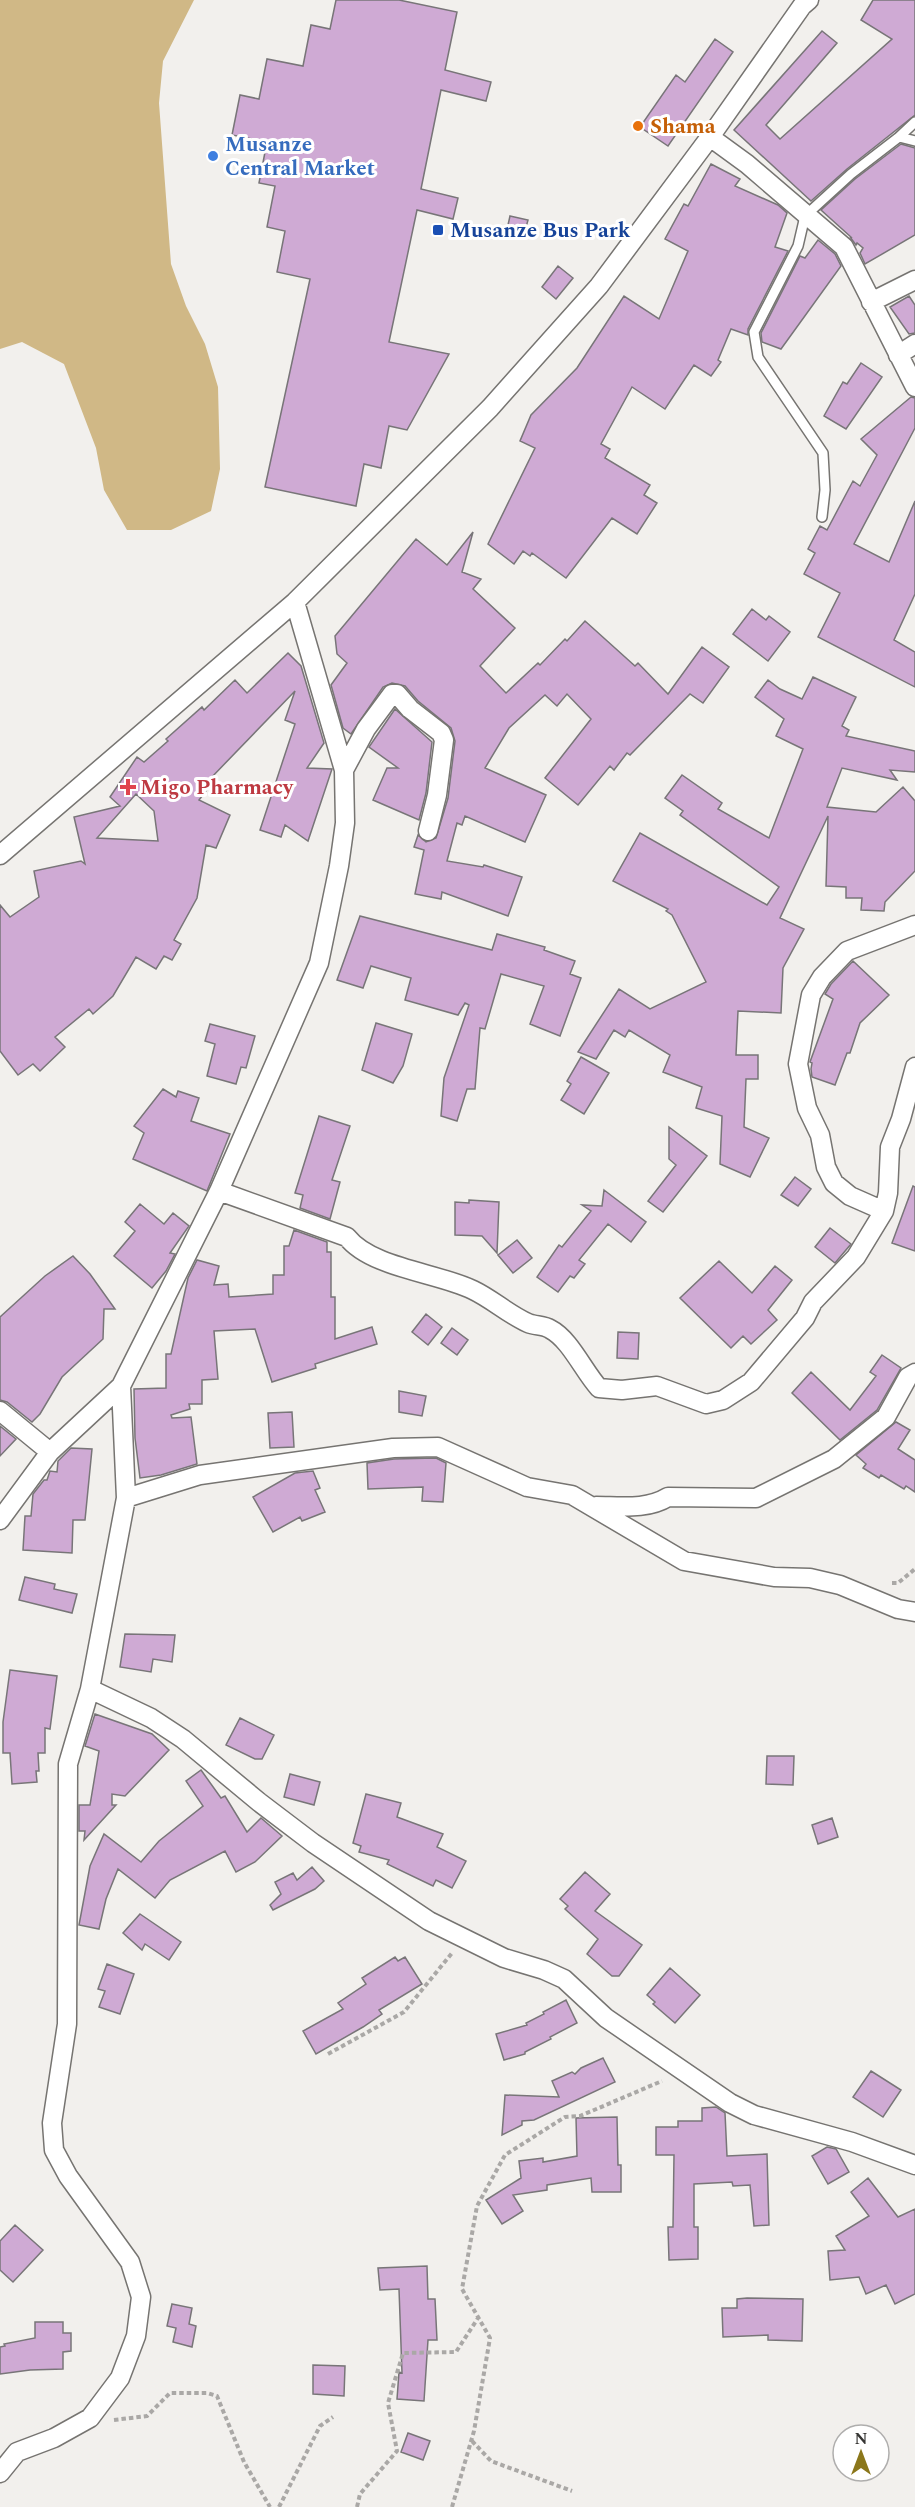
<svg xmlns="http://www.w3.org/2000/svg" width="915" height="2507" viewBox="0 0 915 2507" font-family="Spectral,serif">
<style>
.forest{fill:#d0b886}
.building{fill:#cfaad4;stroke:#787578;stroke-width:1.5;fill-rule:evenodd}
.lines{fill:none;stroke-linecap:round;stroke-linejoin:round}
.lane-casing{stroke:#767471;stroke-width:12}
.street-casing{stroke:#767471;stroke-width:21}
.path{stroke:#aaa8a6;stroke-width:4;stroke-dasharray:4.5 3;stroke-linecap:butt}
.lane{stroke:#fff;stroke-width:9}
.street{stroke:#fff;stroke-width:18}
.food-dot{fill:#e8710a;stroke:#fff;stroke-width:2}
.shop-dot{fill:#3f7fe0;stroke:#fff;stroke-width:2}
.transit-dot{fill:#1a4fb4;stroke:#fff;stroke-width:2}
.health-dot{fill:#e0444e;stroke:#fff;stroke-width:2}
.labels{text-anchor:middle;stroke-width:6;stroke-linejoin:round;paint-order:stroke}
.food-label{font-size:21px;font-weight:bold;fill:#c56008;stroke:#fff;text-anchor:start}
.shop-label{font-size:21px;font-weight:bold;fill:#366cbe;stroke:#fff;text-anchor:start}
.transit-label{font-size:21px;font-weight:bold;fill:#164399;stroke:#fff;text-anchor:start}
.health-label{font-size:21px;font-weight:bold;fill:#be3a42;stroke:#fff;text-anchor:start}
</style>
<rect width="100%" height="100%" fill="#f2f0ed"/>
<path class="forest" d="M0,0H194L163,61L159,103L171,264L186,306L205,344L218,387L220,469L211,511L171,530H127L104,490L96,448L64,364L22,342L0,349Z"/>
<path class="building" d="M336,0H399L457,12L445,70L491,82L486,101L441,90L421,189L458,198L453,219L417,210L389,342L449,354L407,430L389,426L381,468L364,464L356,506L265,487L310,279L277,272L285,231L267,227L275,186L259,183L267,142L232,135L240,95L259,99L267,59L303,66L311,25L330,29Z
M873,0H915V115L847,169L811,201L734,130L822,31L837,43L766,125L780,139L892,39L861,20Z
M715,39L733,52L668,146L640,127L676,75L685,82Z
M901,144L915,148V235L865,264L860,253L863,248L857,243L856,245L850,237L852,238L821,210L855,179Z
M711,164L740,179L735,186L778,205L787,213L775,247L788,251L748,329V335L731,329L718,360L721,362L711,376L694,365L665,409L632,387L601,444L610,449L605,458L650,485L644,495L657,503L637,534L612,518L566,578L532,553L530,556L523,551L514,564L488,544L535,448L520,441L531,415L577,368L624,296L659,319L688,251L665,239L684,204L688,206Z
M510,216L528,220L523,238L506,234Z
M818,240L835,254L841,266L781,349L762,342L761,333L800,256L805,258Z
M558,266L573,278L556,299L542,287Z
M909,296L915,305V333L909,334L890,307Z
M861,363L882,377L846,429L824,416L843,382L847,384Z
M911,397L915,398V428L854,544L889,562L915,501V594L894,640L915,652V687L818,637L840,593L804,574L815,553L808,549L820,526L827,530L853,481L860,486L877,455L861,439Z
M473,532L462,572L481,579L473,589L515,628L480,666L506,693L538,663L540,665L565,639L567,641L585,621L635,666L638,663L668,694L702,647L729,667L703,703L690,694L630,755L627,753L614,770L610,766L578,805L545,778L591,719L567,694L557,706L545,695L509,728L485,768L546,795L525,842L465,816L462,825L457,823L447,861L483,867L484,865L522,877L508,916L442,892L441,899L415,894L424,850L414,847L418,835L426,842L436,838L448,798L455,741L451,728L418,701L405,686L392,683L383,687L351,734L343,728L331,685L347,663L337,654L335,636L416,539L447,565Z
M752,609L766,620L769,616L790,632L768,661L733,634Z
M288,653L301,666L324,743L307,768L332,769L308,841L285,825L281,837L260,830L295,724L285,720L295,691L209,780L213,782L199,800L230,815L216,848L206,845L197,898L174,940L181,944L172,960L164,956L156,969L136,957L113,996L93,1014L89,1009L55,1037L65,1047L40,1071L33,1064L18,1075L0,1051V905L10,917L39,897L34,871L81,861L85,864L74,817L120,806L110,797L137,757L144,762L168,741L166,739L202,707L204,710L235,680L247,693ZM136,794L154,811L158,841L97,838Z
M813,677L856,697L842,726L849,730L846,736L915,751V772L890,770L897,780L842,768L827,807L876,812L903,787L915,801V871L885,902L884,911L861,910L862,898H846V887L826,886L828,816L780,918L804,929L783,968L781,1013L738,1011L736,1055H758V1079H746L744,1127L769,1138L750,1177L720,1164L722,1116L696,1108L702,1087L663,1072L670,1055L629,1030L625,1037L614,1030L596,1059L578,1052L619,989L650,1009L706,982L672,915L666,911L668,909L613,881L640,833L767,905L779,887L680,815L683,811L665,798L682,775L722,803L718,809L769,838L803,749L776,736L784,719L755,697L768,680L780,689L802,699Z
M395,709L432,742L426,793L419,820L373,800L387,768H398L369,747Z
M360,916L492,950L497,934L545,947L544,950L575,961L570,974L581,978L560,1036L530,1024L544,986L501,974L485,1029L480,1028L475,1089H467L457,1121L441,1116L444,1078L469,1005L465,1003L458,1015L405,1000L411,978L371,966L363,988L337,980Z
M853,961L889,995L860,1023L850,1053H847L835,1085L812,1077L811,1069L812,1063L810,1062L833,999L825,994L831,984Z
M376,1023L412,1034L403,1066L393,1083L362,1070Z
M210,1024L255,1036L246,1068L241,1067L236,1084L207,1076L215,1044L205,1041Z
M581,1057L609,1073L584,1114L561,1100L571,1084L567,1081Z
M163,1089L176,1097L178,1091L199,1098L191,1121L230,1134L207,1191L133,1159L144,1133L134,1126Z
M319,1116L350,1126L332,1180L340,1182L330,1219L300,1208L303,1195L295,1193Z
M669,1127L707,1156L663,1212L648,1201L676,1165L669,1159Z
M795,1177L811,1189L798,1206L781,1195Z
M913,1186L915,1187V1251L892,1243Z
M604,1190L646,1222L631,1242L608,1224L579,1260L585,1264L574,1278L570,1276L558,1292L537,1277L559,1245L562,1247L591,1211L582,1205L602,1206Z
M469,1200L499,1202L497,1253L482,1236L455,1235V1202L469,1203Z
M140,1204L164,1224L173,1213L189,1226L170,1253L175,1254L166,1271L152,1288L114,1256L135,1231L125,1222Z
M830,1228L851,1244L835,1263L815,1247Z
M294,1230L327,1242V1252H331V1297H335V1339L372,1327L377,1344L315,1364L316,1368L272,1382L255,1329L214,1331L218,1379L202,1380V1404H189L190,1409L171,1415L172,1418L191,1417L197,1464L161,1475L140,1478L135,1438L134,1389L166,1388V1354H171L188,1278L197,1260L219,1266L214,1285L228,1284L229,1297L273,1294V1275H284V1246H289Z
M517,1240L532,1258L513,1273L498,1255Z
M73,1256L90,1274L115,1309H104L103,1339L62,1377L40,1414L32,1422L7,1402L0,1400V1317L45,1276Z
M719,1261L752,1293L775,1266L792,1280L768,1310L777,1320L751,1344L743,1336L731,1348L680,1298Z
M426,1314L442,1327L428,1345L412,1332Z
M452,1328L468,1340L457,1355L441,1343Z
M618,1332L639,1333L638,1359L617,1358Z
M882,1355L901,1368L877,1410L840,1440L792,1393L811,1372L850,1410L876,1376L870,1372Z
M399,1391L426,1396L422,1416L399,1412Z
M292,1412L294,1447L270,1448L268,1413Z
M896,1422L910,1430L898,1449L915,1460V1492L906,1486L904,1489L881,1475L879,1478L863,1468L866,1464L856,1455Z
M0,1426L16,1439L0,1456Z
M71,1448L92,1449L85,1520H73L72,1553L23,1550L25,1516H31L33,1494L44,1480H47L50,1471L57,1472L58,1461Z
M436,1458L446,1463L443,1502L422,1501L423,1487L368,1489L367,1463L394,1459Z
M313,1471L320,1488L315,1490L325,1512L302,1521L300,1517L273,1532L253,1497L295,1473Z
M25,1577L55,1584L54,1589L77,1594L72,1613L19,1600Z
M125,1634L175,1635L172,1662L153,1659L151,1672L120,1667Z
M10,1670L57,1676L50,1729L45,1728V1753H38L39,1771H36L37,1782L12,1784L10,1753H3V1722Z
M95,1714L152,1734L169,1750L125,1796L112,1794V1805H116L84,1840L85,1831H79V1805H90L99,1751L85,1746Z
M240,1718L274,1735L262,1759H255L226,1745Z
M767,1756H794L793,1785L766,1784Z
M201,1770L221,1798L225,1796L247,1832L261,1818L282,1836L255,1862L236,1872L225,1851L170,1880L155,1898L118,1869L106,1899L99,1929L79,1925L90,1866L104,1834L141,1862L159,1841L203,1806L186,1781Z
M290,1774L320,1782L314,1805L284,1797Z
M366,1794L401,1803L397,1817L443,1834L437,1847L466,1861L452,1888L436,1880L433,1886L387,1864L389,1860L359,1852L361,1846L353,1843Z
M832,1818L838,1837L818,1844L812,1825Z
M312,1867L324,1881L315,1889L273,1910L270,1905L281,1894L275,1882L293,1873L297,1880Z
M585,1872L610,1894L595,1911L642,1945L619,1976H612L587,1954L598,1939L565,1909L568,1906L560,1899Z
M140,1914L181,1942L169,1960L145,1944L142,1950L123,1933Z
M395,1957L398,1961L405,1957L422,1984L379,2010L382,2014L363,2027L316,2054L303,2031L343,2009L338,2003L366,1984L362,1978Z
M107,1964L134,1974L120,2014L99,2007L105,1991L98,1989Z
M670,1968L700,1995L675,2023L653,2004L655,2002L647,1995Z
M566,2000L577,2023L550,2037L551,2039L525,2052V2054L504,2060L496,2034L527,2025L526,2023L544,2014L543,2012Z
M603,2058L615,2082L534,2120L522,2121V2125L502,2135L505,2095L559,2097L552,2081L572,2072L575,2074L581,2068Z
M871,2071L901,2090L883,2117L853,2097Z
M716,2107L725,2113L727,2156L767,2154L769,2225L754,2226L750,2185L733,2186L732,2182L694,2184V2227H698V2259L669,2260L668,2227H673L674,2155H656V2127H678V2121H702V2108Z
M617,2117L618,2165H621V2192H592L591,2178L547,2185V2190L513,2195L523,2211L502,2224L486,2200L521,2178L519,2161L543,2158V2162L577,2156L576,2118Z
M827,2147L836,2149L849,2172L828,2184L812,2156Z
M868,2178L898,2217L915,2209V2294L895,2304L886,2285L866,2294L859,2277L830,2280L828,2251L845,2250L836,2236L869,2216L851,2192Z
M15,2225L43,2250L13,2282L0,2270V2241Z
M427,2266L428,2299H435L437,2340H428L424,2401L397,2399L399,2372L402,2373L399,2289L380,2290L378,2268Z
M747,2298L803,2299L802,2341L768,2340V2335L723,2337L722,2308H737V2299Z
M172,2304L192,2308L189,2324L196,2326L192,2347L173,2342L176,2328L167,2326Z
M35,2322H63V2333H71V2351L63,2352V2369L30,2370L0,2374V2347L5,2346L4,2344L35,2338Z
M313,2365L345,2366L344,2396L313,2394Z
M408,2433L430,2441L423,2460L401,2452Z"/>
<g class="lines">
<defs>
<path id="lane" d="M899,137L915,122
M822,517L825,490L823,453L758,357L754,332L798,246L805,216L851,174L899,137L915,141"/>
<path id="street" d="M710,137L747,164L844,247L915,387
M871,302L915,280
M898,355L915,344
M344,770L366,729L392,694H397L410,709L441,733L444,740L437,795L428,831
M0,855L295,602L490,408L599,286L710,137L802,6L809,0
M219,1191L347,1237C371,1268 439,1273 473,1290C492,1299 508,1314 528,1323C535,1326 544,1325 550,1329C570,1339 584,1372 599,1388L622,1390L657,1386L706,1404L723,1400L751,1382L805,1318L813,1302L856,1257L884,1211L888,1193L890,1147L901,1119L915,1067
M884,1211L850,1196L834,1183L826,1167L820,1135L807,1108L798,1064L811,995L822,977L847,951L915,925
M0,1411L50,1452
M126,1498L200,1475L393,1448L438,1447L527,1487L572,1495L684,1561L774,1577L810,1578L840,1585L898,1609L915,1612
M596,1506C620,1506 647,1510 668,1497L756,1498L834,1459L886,1417L908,1377L915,1373
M0,1520L50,1452L121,1386
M90,1689L151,1718L183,1739L259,1802L313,1843L429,1921L504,1958L544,1970L564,1979L606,2018L730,2103L754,2115L852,2142L915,2165
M0,2473L17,2452L54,2438L90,2418L120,2378L136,2336L141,2297L130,2262L68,2176L54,2150L52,2123L67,2024L68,1764L90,1689L126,1498L121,1386L219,1191L319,963L339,866L345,823L344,770L295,602"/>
</defs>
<use href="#lane" class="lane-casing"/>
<use href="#street" class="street-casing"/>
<path class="path" d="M892,1583H898L915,1569
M328,2054L404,2012L452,1953
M114,2420L147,2416L170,2393H207L217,2396L244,2462L270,2507
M472,2441L491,2461L572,2491
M279,2507L320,2426L333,2417
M357,2507L360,2494L397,2451L388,2403L403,2353L456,2352L478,2318
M452,2507L474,2431L490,2338L462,2289L477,2206L505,2155L565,2117L580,2116L662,2081"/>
<use href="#lane" class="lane"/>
<use href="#street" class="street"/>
</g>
<circle class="food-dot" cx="638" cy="126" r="6"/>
<circle class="shop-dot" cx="213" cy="156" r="6"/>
<rect class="transit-dot" x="432" y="224" width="12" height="12" rx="3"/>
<path class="health-dot" d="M125 778h6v6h6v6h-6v6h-6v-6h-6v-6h6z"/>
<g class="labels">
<g class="food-label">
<text x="650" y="133">Shama</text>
</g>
<g class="shop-label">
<text x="225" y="151">Musanze<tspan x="225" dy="24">Central Market</tspan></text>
</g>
<g class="transit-label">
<text x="450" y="237">Musanze Bus Park</text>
</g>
<g class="health-label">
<text x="140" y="794">Migo Pharmacy</text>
</g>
</g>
<g transform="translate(861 2453)"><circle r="28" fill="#ffffff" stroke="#afaead" stroke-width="1.5"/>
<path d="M0-4.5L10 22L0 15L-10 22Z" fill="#8b771b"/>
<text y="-9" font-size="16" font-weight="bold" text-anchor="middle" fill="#363533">N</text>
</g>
</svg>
